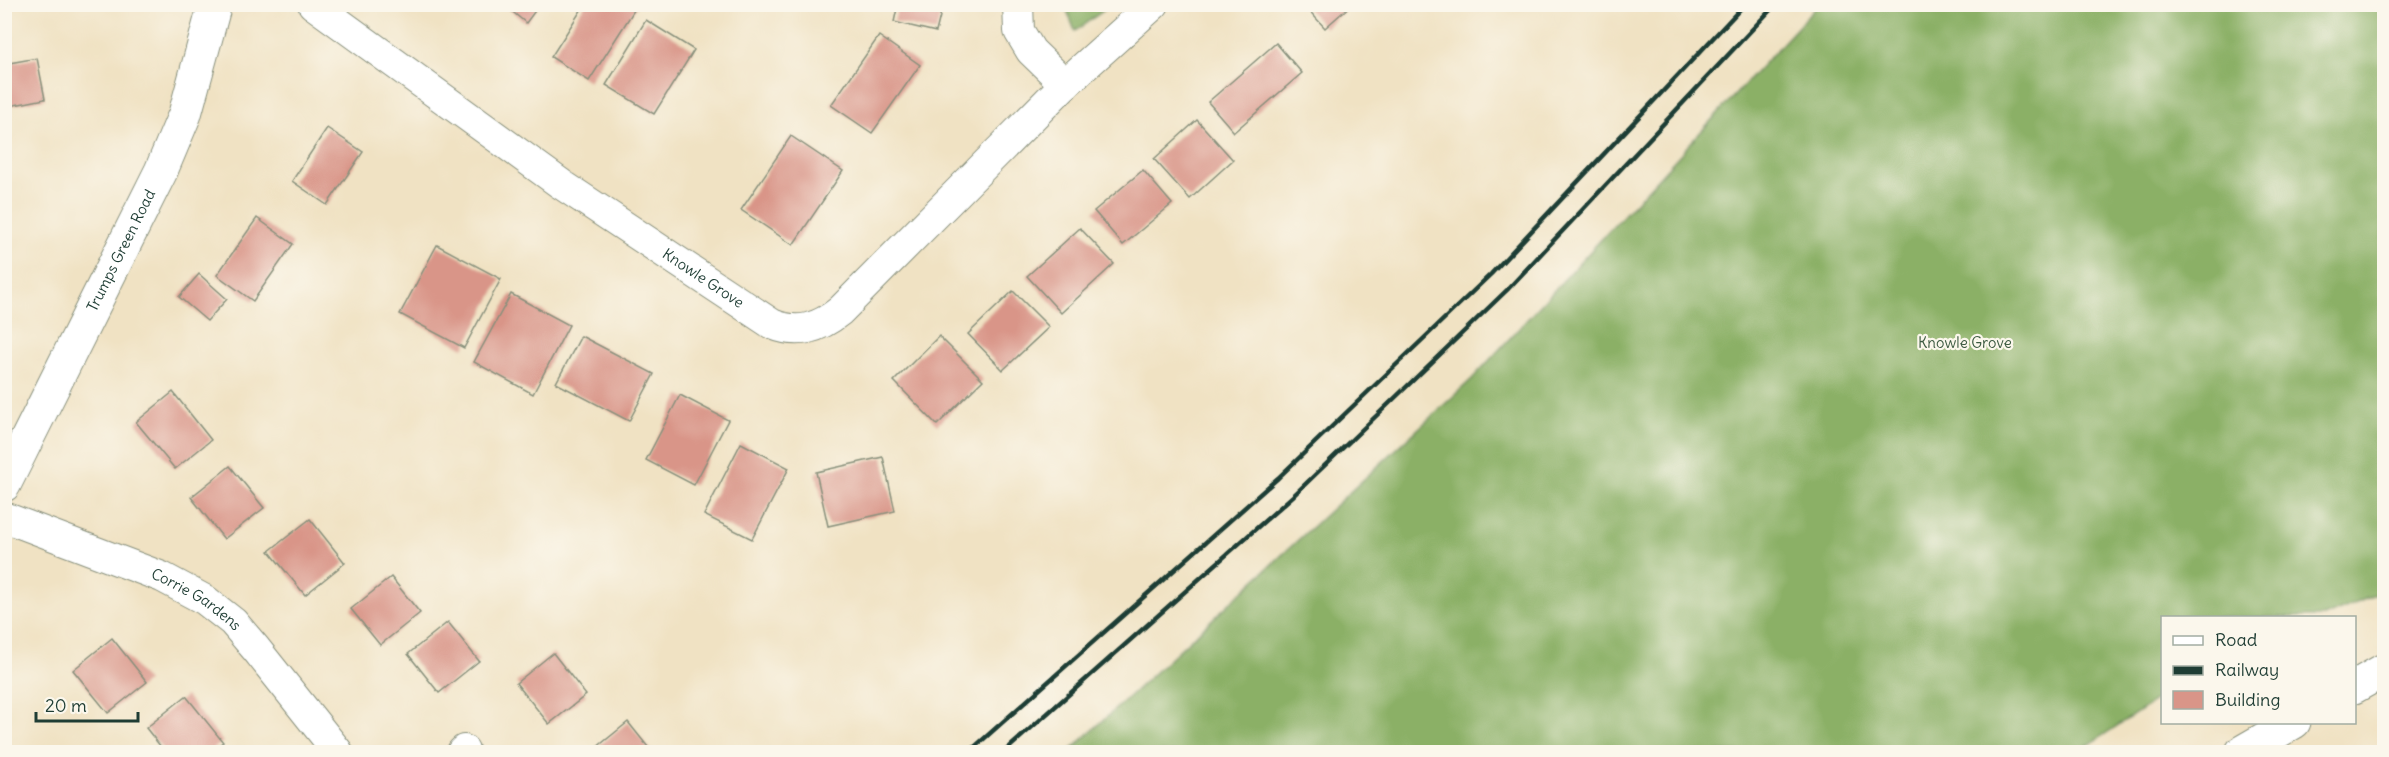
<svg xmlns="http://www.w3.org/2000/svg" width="2389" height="757" font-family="Delius,sans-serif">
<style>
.forest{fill:#8bb066;stroke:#55764d;stroke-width:1.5}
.building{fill:#d99588}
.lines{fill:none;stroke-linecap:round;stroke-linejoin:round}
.minor-casing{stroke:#88907c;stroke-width:32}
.tertiary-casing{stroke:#88907c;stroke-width:35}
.motorway-casing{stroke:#88907c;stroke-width:35}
.minor{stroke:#fff;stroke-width:30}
.tertiary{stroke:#fff;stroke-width:33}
.motorway{stroke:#fff;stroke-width:33}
.rail{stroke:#1f3d34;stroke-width:4.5}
.labels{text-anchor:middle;stroke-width:4.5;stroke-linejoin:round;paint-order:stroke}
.street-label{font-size:15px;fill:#1f3d34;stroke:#fbf7ec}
.park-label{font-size:15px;fill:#3c5a41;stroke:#fbf7ec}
</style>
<rect width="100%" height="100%" fill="#fbf7ec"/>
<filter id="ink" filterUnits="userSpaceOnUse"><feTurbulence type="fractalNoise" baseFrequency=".0167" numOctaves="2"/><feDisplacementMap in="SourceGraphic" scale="12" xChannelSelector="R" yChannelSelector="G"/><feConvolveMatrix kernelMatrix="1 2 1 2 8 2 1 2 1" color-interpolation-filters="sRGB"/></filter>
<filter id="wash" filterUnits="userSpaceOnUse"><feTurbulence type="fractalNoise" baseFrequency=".008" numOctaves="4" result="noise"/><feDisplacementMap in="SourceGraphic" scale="24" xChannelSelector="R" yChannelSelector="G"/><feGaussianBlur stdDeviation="1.35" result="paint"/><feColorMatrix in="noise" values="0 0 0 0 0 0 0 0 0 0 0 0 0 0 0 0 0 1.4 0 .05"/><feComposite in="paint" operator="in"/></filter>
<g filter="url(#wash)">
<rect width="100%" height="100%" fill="#f0e2c3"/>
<g class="forest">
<polygon points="1819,4 2384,5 2384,591 2324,617 2162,618 2162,696 2078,752 1069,752 1472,379"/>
<polygon points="1065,5 1111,5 1075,31"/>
</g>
<g id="blocks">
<g class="building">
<polygon points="503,4 540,4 526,23"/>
<polygon points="585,4 638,4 589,81 551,57"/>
<polygon points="898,4 943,4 936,32 894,22"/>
<polygon points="1303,4 1352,4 1325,28"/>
<polygon points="646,20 694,50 654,114 606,85"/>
<polygon points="879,36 920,65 872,133 831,105"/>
<polygon points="1276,43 1302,73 1234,132 1208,102"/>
<polygon points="37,58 45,99 4,107 4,64"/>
<polygon points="1197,120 1233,160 1190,199 1154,159"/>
<polygon points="327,128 363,152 327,205 292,181"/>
<polygon points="791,136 843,171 793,245 741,210"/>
<polygon points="1143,170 1172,204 1123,245 1094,211"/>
<polygon points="257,218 293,244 253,301 217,275"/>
<polygon points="1080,228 1114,264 1061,313 1027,276"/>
<polygon points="437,245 501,279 464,348 400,314"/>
<polygon points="199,274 227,299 207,321 179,297"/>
<polygon points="1013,291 1049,327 1003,370 968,334"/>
<polygon points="511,294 569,325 533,394 474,362"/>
<polygon points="581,336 654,374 629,421 556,383"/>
<polygon points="939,336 983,380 937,425 894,381"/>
<polygon points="173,392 211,440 175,469 136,422"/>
<polygon points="680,395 728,420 694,485 646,460"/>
<polygon points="741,443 789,468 752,539 704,515"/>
<polygon points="883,457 895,511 828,526 816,472"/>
<polygon points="230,466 264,508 224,539 191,497"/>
<polygon points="310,519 345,563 305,595 269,551"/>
<polygon points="391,577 420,613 380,645 351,609"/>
<polygon points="448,622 479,661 439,693 408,654"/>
<polygon points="112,638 147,682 108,713 73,670"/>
<polygon points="553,653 586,695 549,724 516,683"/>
<polygon points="186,696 223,742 209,752 165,752 146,728"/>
<polygon points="628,722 652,752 591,752"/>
</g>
</g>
</g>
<g filter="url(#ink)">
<use href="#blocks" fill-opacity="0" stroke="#88907c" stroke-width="1.5"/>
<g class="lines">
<g class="minor-casing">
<g id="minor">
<path id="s1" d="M313,4L561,184L772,324C798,335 819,328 840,311L1065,84L1154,4"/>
<polyline points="1018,4 1019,31 1031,51 1065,84"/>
<path id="s2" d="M4,517L162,577L205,600L233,622L256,649L338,752"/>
<polyline points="462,752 464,750"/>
</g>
</g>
<g class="tertiary-casing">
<g id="tertiary">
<path id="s3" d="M4,485L161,171L185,114L215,4"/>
</g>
</g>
<g class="motorway-casing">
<g id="motorway">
<polyline points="2354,687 2384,670"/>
<polyline points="2242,752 2294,722"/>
</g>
</g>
<use href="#minor" class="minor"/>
<use href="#tertiary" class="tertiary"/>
<use href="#motorway" class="motorway"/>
<g class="rail">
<polyline points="969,752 1278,478 1491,274 1745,4"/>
<polyline points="1004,752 1294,495 1507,290 1776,4"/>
</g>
</g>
</g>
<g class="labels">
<g class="street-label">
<text dy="5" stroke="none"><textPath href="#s3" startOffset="262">Trumps Green Road</textPath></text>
<text dy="5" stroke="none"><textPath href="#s1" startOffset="477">Knowle Grove</textPath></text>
<text dy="5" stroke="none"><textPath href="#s2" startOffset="210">Corrie Gardens</textPath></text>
</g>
<g class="park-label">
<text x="1965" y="348">Knowle Grove</text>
</g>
</g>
<rect width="2389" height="757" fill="none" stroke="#fbf7ec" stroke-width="24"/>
<rect x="2161" y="616" width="195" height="108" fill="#fbf7ec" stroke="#a3ada2" stroke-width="1.5"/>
<rect x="2173" y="636" width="30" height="9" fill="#ffffff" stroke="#a3ada2" stroke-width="1.5"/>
<text x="2215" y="646" font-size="18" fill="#1f3d34">Road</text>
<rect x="2173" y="666" width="30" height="9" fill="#1f3d34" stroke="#a3ada2" stroke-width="1.5"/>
<text x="2215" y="676" font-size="18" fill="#1f3d34">Railway</text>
<rect x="2173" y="691" width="30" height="18" fill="#d99588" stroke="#a3ada2" stroke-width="1.5"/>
<text x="2215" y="706" font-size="18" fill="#1f3d34">Building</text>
<path d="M36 712v9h102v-9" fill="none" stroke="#1f3d34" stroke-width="3"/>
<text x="45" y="712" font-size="18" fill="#1f3d34" stroke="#fbf7ec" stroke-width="4.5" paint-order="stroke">20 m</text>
</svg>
